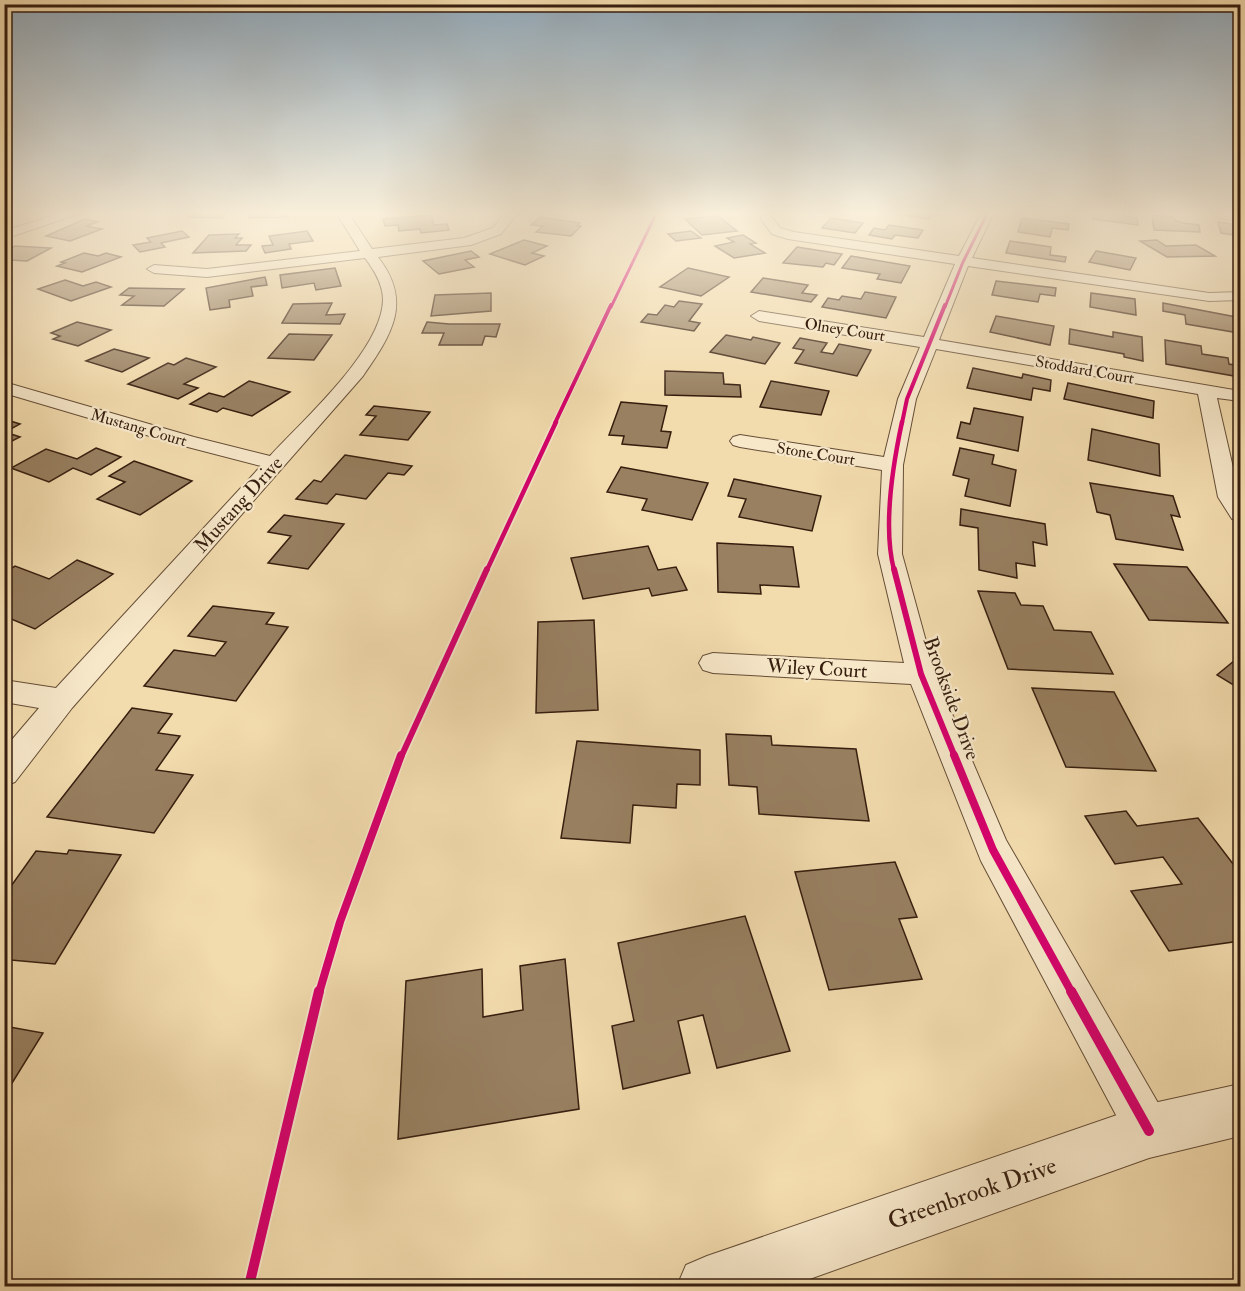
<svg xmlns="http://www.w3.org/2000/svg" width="1245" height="1291" font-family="'IM FELL Double Pica',serif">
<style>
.building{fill:#988061;stroke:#361e0f;stroke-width:1.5}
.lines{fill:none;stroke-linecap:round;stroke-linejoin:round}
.minor-casing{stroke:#654d36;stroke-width:2}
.tertiary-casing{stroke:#654d36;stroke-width:2}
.minor{fill:#f7e8ca;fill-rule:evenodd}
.tertiary{fill:#f7e8ca;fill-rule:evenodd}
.cycleway-far5-casing{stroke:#f7e8ca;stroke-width:4.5}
.cycleway-far4-casing{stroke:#f7e8ca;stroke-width:6}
.cycleway-far3-casing{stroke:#f7e8ca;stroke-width:8}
.cycleway-far2-casing{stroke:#f7e8ca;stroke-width:10}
.cycleway-far1-casing{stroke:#f7e8ca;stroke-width:11}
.cycleway-casing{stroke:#f7e8ca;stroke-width:14}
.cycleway-far5{stroke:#d6006c;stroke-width:3}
.cycleway-far4{stroke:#d6006c;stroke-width:4}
.cycleway-far3{stroke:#d6006c;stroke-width:4.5}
.cycleway-far2{stroke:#d6006c;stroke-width:6}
.cycleway-far1{stroke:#d6006c;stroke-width:8}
.cycleway{stroke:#d6006c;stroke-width:10}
.labels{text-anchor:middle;stroke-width:4.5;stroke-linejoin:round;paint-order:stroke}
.far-street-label{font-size:16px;fill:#361e0f;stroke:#f7e8ca}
.street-label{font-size:20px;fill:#361e0f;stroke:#f7e8ca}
.near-street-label{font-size:24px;fill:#361e0f;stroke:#f7e8ca}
</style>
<rect width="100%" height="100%" fill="#f2dbad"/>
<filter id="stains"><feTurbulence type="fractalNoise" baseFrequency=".00333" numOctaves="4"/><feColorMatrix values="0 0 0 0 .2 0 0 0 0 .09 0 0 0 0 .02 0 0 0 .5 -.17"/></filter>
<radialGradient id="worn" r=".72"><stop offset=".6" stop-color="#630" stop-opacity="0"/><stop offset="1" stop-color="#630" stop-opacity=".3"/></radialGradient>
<g class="building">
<polygon points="192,214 226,214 222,218 188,217"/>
<polygon points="252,214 290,214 288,217 249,218"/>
<polygon points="896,214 942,214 932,215 929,219"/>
<polygon points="1093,214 1117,214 1137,218 1138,225 1093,219"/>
<polygon points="431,215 434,225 447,224 449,230 421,233 420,229 399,231 398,225 385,226 383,219"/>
<polygon points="1152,215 1173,217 1174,220 1183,223 1199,225 1200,232 1154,230"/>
<polygon points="718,216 737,231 702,235 685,219"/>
<polygon points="540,217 580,223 577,226 581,226 571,236 536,232 543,226 531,225"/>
<polygon points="831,218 863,223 855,233 822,228"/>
<polygon points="1022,218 1069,224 1068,230 1052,228 1050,237 1018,232"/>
<polygon points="85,219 98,222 86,226 102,229 70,241 46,236"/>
<polygon points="1218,222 1237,225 1240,227 1240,236 1221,233"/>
<polygon points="889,225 923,230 918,238 895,235 892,239 869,235 874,228 885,230"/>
<polygon points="182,231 189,237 161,243 165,247 140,252 133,245 151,242 147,238"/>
<polygon points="307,231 313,241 289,244 291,249 265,253 262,246 273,245 269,236"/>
<polygon points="691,231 701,238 676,241 668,234"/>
<polygon points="239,234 235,238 242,238 236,245 251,245 246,251 193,253 209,235"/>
<polygon points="743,235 756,243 750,244 765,253 734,258 715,246 734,242 727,238"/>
<polygon points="524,240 547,246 532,253 544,256 525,265 490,254"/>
<polygon points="1157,240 1166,246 1196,245 1215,256 1167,257 1140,241"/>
<polygon points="1010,241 1051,247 1050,255 1066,257 1065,262 1006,253"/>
<polygon points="15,246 51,248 27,261 9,260 4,262 4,252"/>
<polygon points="797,247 842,254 834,265 826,263 823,267 783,263"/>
<polygon points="471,251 479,257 465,260 474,267 439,274 423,261"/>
<polygon points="1096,251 1136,258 1130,270 1089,262"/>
<polygon points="84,253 98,256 106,253 121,257 82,272 57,266 65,263 61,262"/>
<polygon points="851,256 910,266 901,283 877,279 880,274 842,268"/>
<polygon points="335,268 341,286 316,290 314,283 282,288 280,275"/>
<polygon points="688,268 729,277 701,296 660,287"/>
<polygon points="265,277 267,285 251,287 253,296 229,300 230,307 210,310 206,288"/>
<polygon points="763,278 808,285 802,293 817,295 811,302 751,292"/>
<polygon points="65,280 83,286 96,282 111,287 71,301 38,289"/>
<polygon points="996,281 1056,288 1055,296 1040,294 1038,302 992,295"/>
<polygon points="129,288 184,289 164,306 122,305 134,296 120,295"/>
<polygon points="865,292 896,297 886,318 822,307 828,298 839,300 842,296 861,299"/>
<polygon points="491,293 491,311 431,316 435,295"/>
<polygon points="1091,293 1135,299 1136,315 1090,307"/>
<polygon points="679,301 702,304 689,321 700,323 694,331 641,322 648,314 657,315 665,305 674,307"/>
<polygon points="332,303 326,315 345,314 340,324 282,323 293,304"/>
<polygon points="1163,303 1236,317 1239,333 1186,324 1185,315 1163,311"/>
<polygon points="996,316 1054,326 1050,345 990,332"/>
<polygon points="77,322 111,330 78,346 53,339 60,336 51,333"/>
<polygon points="427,322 449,324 500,324 496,337 485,336 482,345 439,345 444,333 422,333"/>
<polygon points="1070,329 1113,337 1113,332 1142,337 1143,361 1124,357 1124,354 1069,344"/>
<polygon points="289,334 332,335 314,360 268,358"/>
<polygon points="726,335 751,340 753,337 780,343 765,364 710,352"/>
<polygon points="800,338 827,343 821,352 833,354 839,344 871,350 857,376 795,363 804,350 793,348"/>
<polygon points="1165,340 1201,346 1202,354 1228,358 1229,364 1240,366 1240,377 1166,364"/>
<polygon points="114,349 149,358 122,372 86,361"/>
<polygon points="186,358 216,367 184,384 198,388 178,399 128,384 168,363 174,365"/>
<polygon points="973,368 1022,378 1023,374 1051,380 1050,391 1033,388 1031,400 967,388"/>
<polygon points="665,371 723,373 724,384 740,385 741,397 665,395"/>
<polygon points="249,381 290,392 252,416 223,408 217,412 190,404 209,393 224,397"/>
<polygon points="771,381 829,391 821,415 760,407"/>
<polygon points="1068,383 1154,401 1153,418 1064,399"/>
<polygon points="621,402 667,406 661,431 671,432 667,448 622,444 624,436 609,435"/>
<polygon points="374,406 430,412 408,440 360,435 376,416 366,415"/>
<polygon points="974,408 1023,417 1018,451 957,438 961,422 970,424"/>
<polygon points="4,419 20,424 5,432 20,437 4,445"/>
<polygon points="1092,429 1159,444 1160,476 1088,460"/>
<polygon points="96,448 121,457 91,475 73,468 49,482 11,468 46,449 77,459"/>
<polygon points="960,448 994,455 992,464 1016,470 1010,506 965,496 969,479 953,475"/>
<polygon points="345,455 412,466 404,475 388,473 366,499 336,494 327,504 296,499 314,480 321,482"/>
<polygon points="134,461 192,481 140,515 97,499 125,482 109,476"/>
<polygon points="621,467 708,483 692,520 642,510 647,499 607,492"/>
<polygon points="734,479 821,496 812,531 739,517 746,499 728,496"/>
<polygon points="1090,483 1173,496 1180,517 1171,515 1183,550 1116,539 1110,515 1097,512"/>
<polygon points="961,509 1045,524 1047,545 1033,542 1035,566 1016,563 1017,578 979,570 978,528 960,525"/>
<polygon points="284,515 344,524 308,569 268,563 291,536 268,532"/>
<polygon points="717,543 793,547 799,587 760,585 761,594 718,592"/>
<polygon points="648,546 658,570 676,567 687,590 652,596 649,588 583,599 571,558"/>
<polygon points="77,560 113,574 35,629 4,616 4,573 15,566 49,579"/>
<polygon points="1114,564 1187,567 1228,623 1149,620"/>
<polygon points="978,591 1015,593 1021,605 1043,606 1054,630 1091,632 1113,674 1008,669"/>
<polygon points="213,606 274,613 266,624 288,627 236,701 144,686 174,650 215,656 226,642 188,636"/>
<polygon points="594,620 598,710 536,713 538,622"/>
<polygon points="1240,656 1240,689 1217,675"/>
<polygon points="1032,688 1114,692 1156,771 1066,767"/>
<polygon points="132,708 172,714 158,733 180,736 156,770 193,775 154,833 47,817"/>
<polygon points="726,734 771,736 772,745 856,749 869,821 759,814 757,787 729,785"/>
<polygon points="577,741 700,750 700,785 677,784 676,808 633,805 630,843 561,838"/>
<polygon points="1126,811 1137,826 1198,818 1240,873 1240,941 1169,951 1131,891 1182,884 1163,857 1115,864 1085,816"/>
<polygon points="69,850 121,855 55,964 11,960 4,970 4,896 36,851 67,854"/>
<polygon points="895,862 917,917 899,919 922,979 829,990 795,872"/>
<polygon points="745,916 790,1051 717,1068 703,1015 678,1021 690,1073 623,1089 612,1026 634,1021 618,943"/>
<polygon points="565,959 579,1109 398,1139 406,981 482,969 483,1017 523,1010 520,966"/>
<polygon points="4,1026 43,1033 4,1096"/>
</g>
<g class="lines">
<g class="minor-casing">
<g id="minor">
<polygon points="58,214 78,214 4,239 4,231"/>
<path d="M337,214H349L372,249L464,238L493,228L504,214H517L501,234L471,245L378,257C413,302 392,334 363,376L72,708L15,782L4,786V749L39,708L4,702V680L56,688L261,466L180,445L4,393V382L194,437L270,456C303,420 382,350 383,300C383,284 374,270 365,258L207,277L154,273L147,269L154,265L207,269L360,251Z"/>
<polygon points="766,214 770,215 780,228 794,232 959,256 981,214 993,214 972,258 1209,293 1240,292 1240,300 1209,301 968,266 939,340 1240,391 1240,401 1217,398 1240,498 1240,521 1232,519 1218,497 1198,394 936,349 916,399 903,465 902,554 935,674 1006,840 1165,1115 1171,1131 1165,1147 1149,1153 1133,1147 981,861 911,684 713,673 703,670 699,663 703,656 713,653 904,663 878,554 882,470 740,447 733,445 730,441 733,437 740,435 884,457 898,399 920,347 759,321 751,316 759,311 924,337 955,264 788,239 772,234 760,218"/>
<polygon points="1212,214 1240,214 1240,221 1218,218"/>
</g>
</g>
<g class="tertiary-casing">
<polygon id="tertiary" points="1240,1084 1240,1136 1149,1158 790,1286 677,1286 686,1265 707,1256 1149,1104"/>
</g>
<use href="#minor" class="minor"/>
<use href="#tertiary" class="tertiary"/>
<g class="cycleway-far5-casing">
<g id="cycleway-far5">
<polyline points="611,307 656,214"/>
<polyline points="945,307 963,262 987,214"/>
</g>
</g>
<g class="cycleway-far4-casing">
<g id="cycleway-far4">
<polyline points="555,423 611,305"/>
<polyline points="902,423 907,399 945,305"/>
</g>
</g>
<g class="cycleway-far3-casing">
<g id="cycleway-far3">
<polyline points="487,570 556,422"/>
<path d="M894,570C883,528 893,464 902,422"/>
</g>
</g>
<g class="cycleway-far2-casing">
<g id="cycleway-far2">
<polyline points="894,569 921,674 955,757"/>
<polyline points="401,757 487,569"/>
</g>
</g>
<g class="cycleway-far1-casing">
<g id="cycleway-far1">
<polyline points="954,755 993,850 1072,993"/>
<polyline points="319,993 340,922 401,755"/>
</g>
</g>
<g class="cycleway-casing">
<g id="cycleway">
<polyline points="1071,991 1149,1131"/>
<polyline points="249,1286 319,991"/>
</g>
</g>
<use href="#cycleway-far5" class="cycleway-far5"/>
<use href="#cycleway-far4" class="cycleway-far4"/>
<use href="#cycleway-far3" class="cycleway-far3"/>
<use href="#cycleway-far2" class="cycleway-far2"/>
<use href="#cycleway-far1" class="cycleway-far1"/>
<use href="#cycleway" class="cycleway"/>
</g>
<linearGradient id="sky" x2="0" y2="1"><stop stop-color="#92aabb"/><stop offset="0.54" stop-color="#f9efda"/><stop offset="1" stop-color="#f9efda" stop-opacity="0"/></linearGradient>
<rect width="1245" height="395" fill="url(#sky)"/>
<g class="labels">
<g class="far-street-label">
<text transform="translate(845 329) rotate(9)" y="6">Olney Court</text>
<text transform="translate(1085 369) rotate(10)" y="6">Stoddard Court</text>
<text transform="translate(139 427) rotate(16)" y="6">Mustang Court</text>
<text transform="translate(816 453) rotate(9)" y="6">Stone Court</text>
</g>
<g class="street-label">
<text transform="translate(238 504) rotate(-48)" y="7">Mustang Drive</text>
<text transform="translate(817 668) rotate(3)" y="7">Wiley Court</text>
<text transform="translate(952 698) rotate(70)" y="7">Brookside Drive</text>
</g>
<g class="near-street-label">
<text transform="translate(972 1193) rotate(-19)" y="8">Greenbrook Drive</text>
</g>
</g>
<rect width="1245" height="1291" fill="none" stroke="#f2dbad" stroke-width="24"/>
<rect x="6" y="6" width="1233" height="1279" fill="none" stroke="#361e0f" stroke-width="3"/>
<rect x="12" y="12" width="1221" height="1267" fill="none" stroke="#361e0f" stroke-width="1.5"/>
<rect width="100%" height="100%" filter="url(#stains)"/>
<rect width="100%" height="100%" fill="url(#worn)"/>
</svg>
